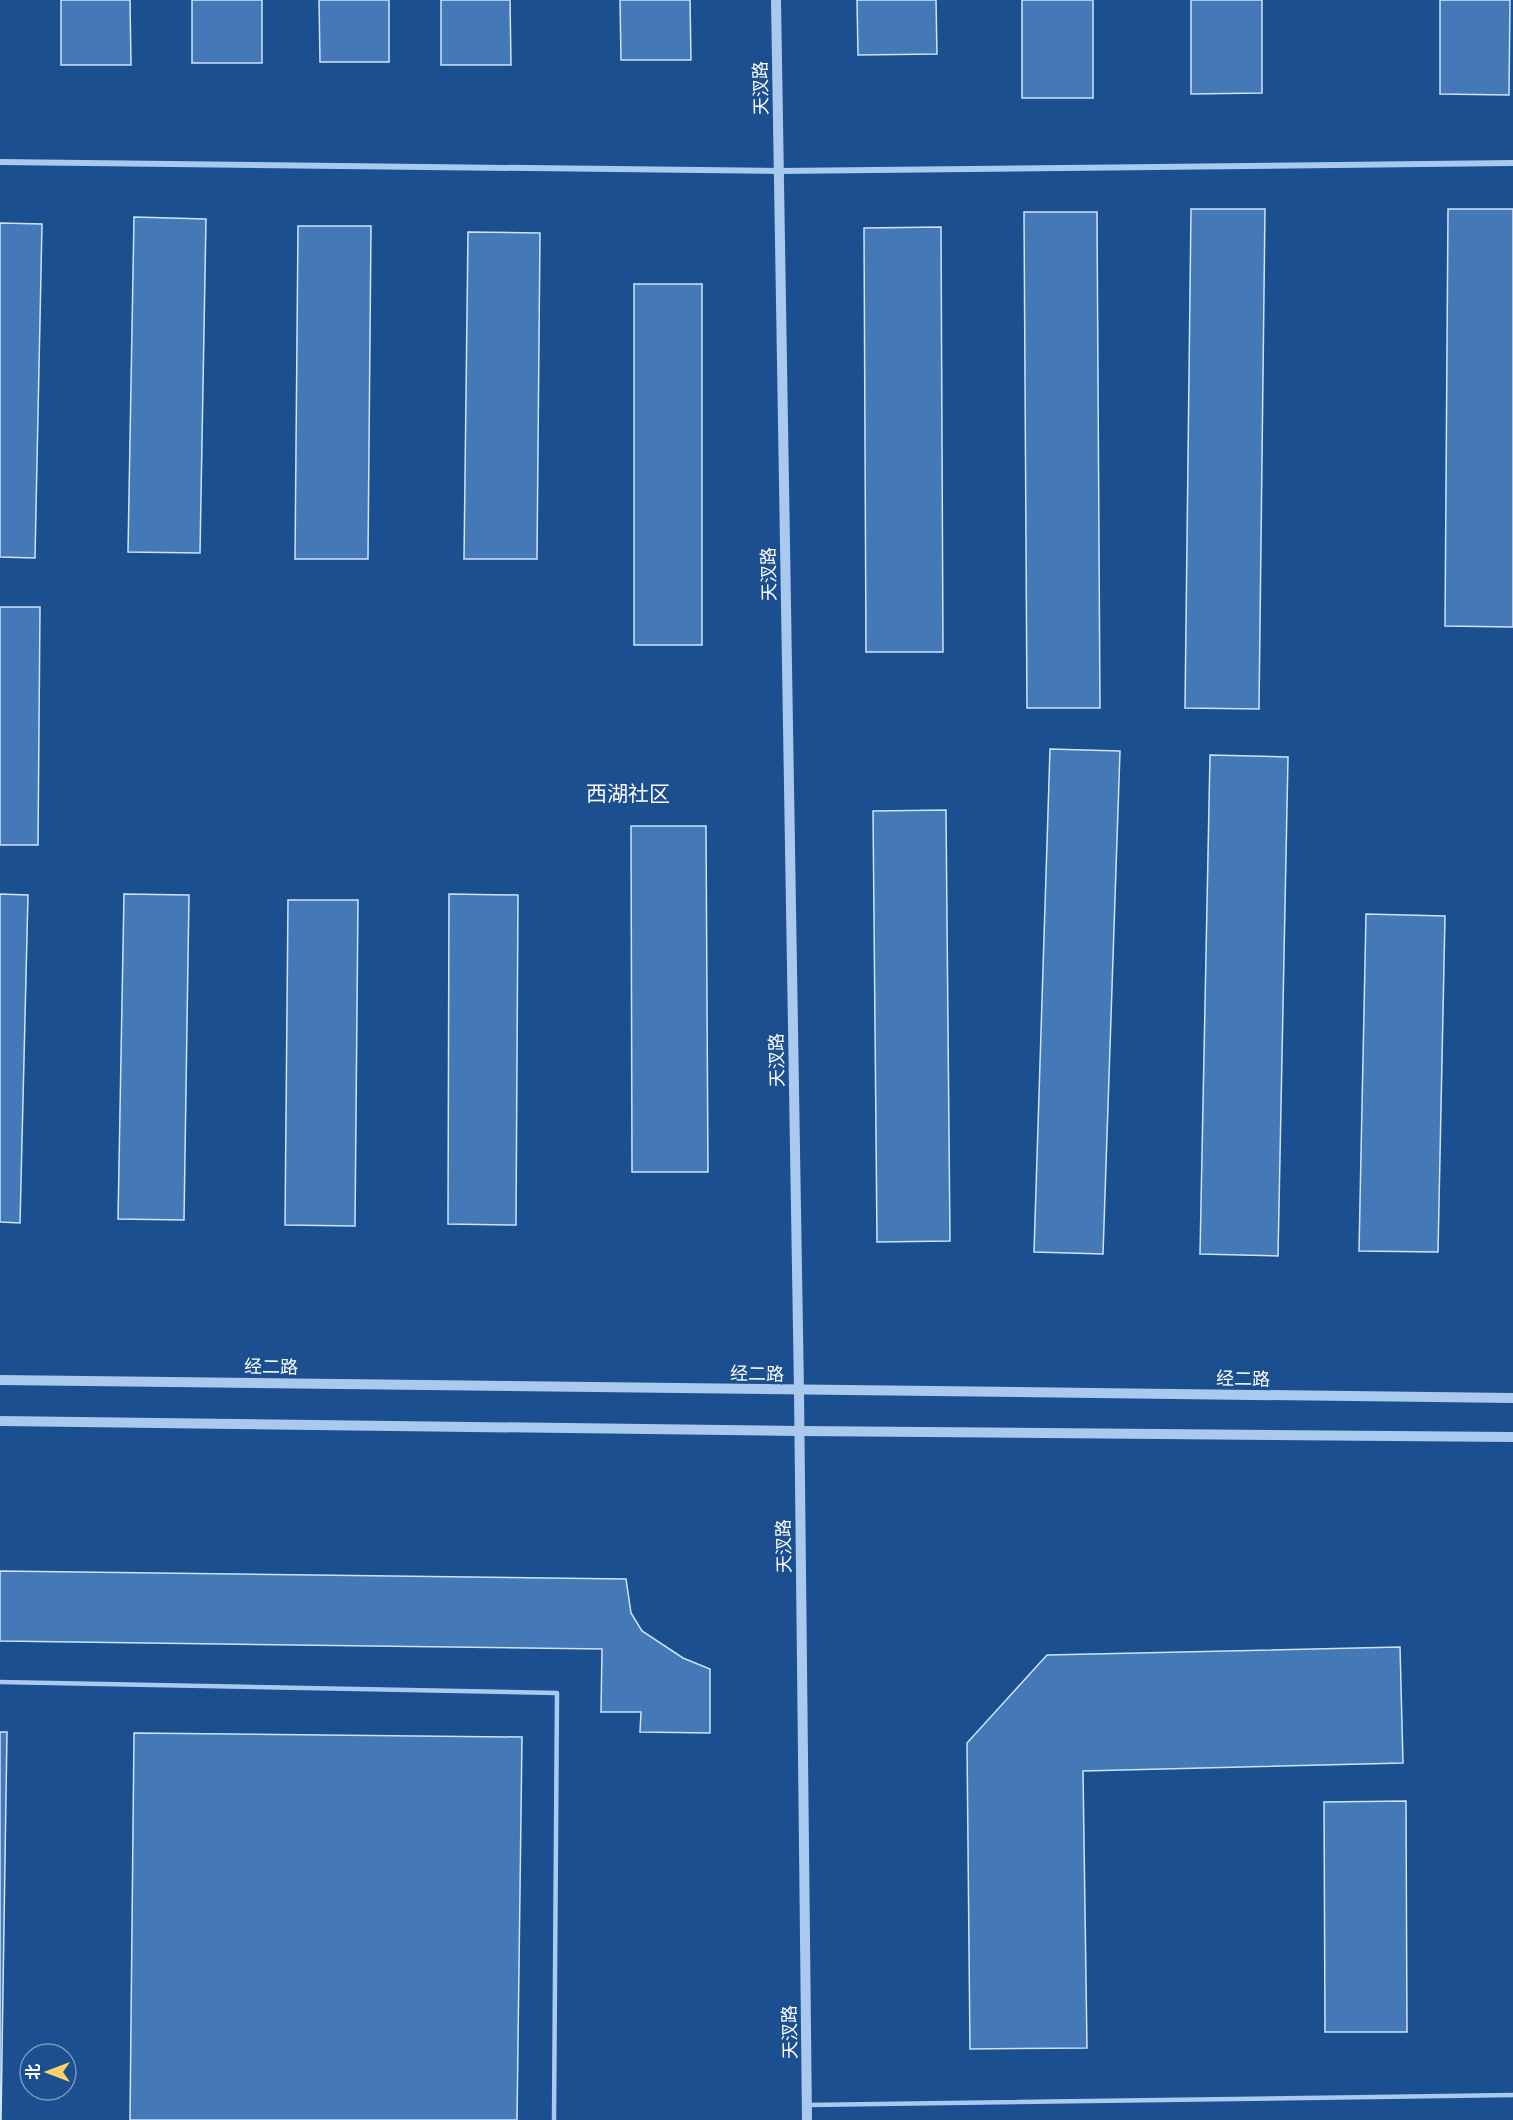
<svg xmlns="http://www.w3.org/2000/svg" width="1513" height="2120" font-family="'Archivo Narrow','Noto Sans SC',sans-serif">
<style>
.building{fill:#4478b7;stroke:#cfe3fa;stroke-width:1.5}
.lines{fill:none;stroke-linecap:round;stroke-linejoin:round}
.service{stroke:#a9c9ee;stroke-width:4.5}
.minor{stroke:#a9c9ee;stroke-width:6}
.tertiary{stroke:#a9c9ee;stroke-width:10}
.labels{text-anchor:middle;stroke-width:5;stroke-linejoin:round;paint-order:stroke}
.street-label{font-size:18px;fill:#fff;stroke:#1b4f8f}
.quarter-label{font-size:21px;fill:#fff;stroke:#1b4f8f}
</style>
<rect width="100%" height="100%" fill="#1b4f8f"/>
<g class="building">
<polygon points="61,0 130,0 131,65 61,65"/>
<rect x="192" y="0" width="70" height="63"/>
<polygon points="319,0 389,0 389,62 320,62"/>
<polygon points="441,0 510,0 511,65 441,65"/>
<polygon points="620,0 690,0 691,60 621,60"/>
<polygon points="857,0 936,0 937,54 858,55"/>
<rect x="1022" y="0" width="71" height="98"/>
<polygon points="1191,0 1262,0 1262,93 1191,94"/>
<polygon points="1440,0 1510,0 1509,95 1440,94"/>
<polygon points="1191,209 1265,209 1259,709 1185,708"/>
<polygon points="1448,209 1513,209 1513,627 1445,626"/>
<polygon points="1024,212 1097,212 1100,708 1027,708"/>
<polygon points="134,217 206,219 200,553 128,552"/>
<polygon points="0,223 42,224 35,558 0,557"/>
<polygon points="298,226 371,226 368,559 295,559"/>
<polygon points="941,227 943,652 866,652 864,228"/>
<polygon points="468,232 540,233 537,559 464,559"/>
<rect x="634" y="284" width="68" height="361"/>
<polygon points="0,607 40,607 38,845 0,845"/>
<polygon points="1050,749 1120,751 1103,1254 1034,1252"/>
<polygon points="1210,755 1288,757 1278,1256 1200,1254"/>
<polygon points="946,810 950,1241 877,1242 873,811"/>
<polygon points="631,826 706,826 708,1172 632,1172"/>
<polygon points="0,894 28,895 20,1223 0,1222"/>
<polygon points="124,894 189,895 184,1220 118,1219"/>
<polygon points="449,894 518,895 516,1225 448,1224"/>
<polygon points="288,900 358,900 355,1226 285,1225"/>
<polygon points="1366,914 1445,916 1438,1252 1359,1251"/>
<polygon points="0,1571 626,1579 631,1613 642,1631 683,1658 710,1669 710,1733 640,1732 641,1712 601,1712 602,1649 0,1641"/>
<polygon points="1400,1647 1403,1763 1083,1771 1087,2048 970,2049 967,1743 1047,1655"/>
<polygon points="0,1732 7,1732 1,2120 0,2120"/>
<polygon points="134,1733 522,1737 517,2120 130,2120"/>
<polygon points="1406,1801 1407,2032 1325,2032 1324,1802"/>
</g>
<g class="lines">
<g class="service">
<polyline points="0,1682 557,1693 554,2120"/>
<polyline points="808,2105 1513,2095"/>
</g>
<polyline class="minor" points="0,162 779,171 1513,163"/>
<g class="tertiary">
<polyline points="776,0 799,1391 807,2120"/>
<polyline points="0,1380 1513,1398"/>
<polyline points="0,1421 799,1431 1513,1437"/>
</g>
</g>
<g class="labels">
<g class="street-label">
<text transform="translate(761 88) rotate(-91)" y="6">天汊路</text>
<text transform="translate(769 574) rotate(-91)" y="6">天汊路</text>
<text transform="translate(777 1060) rotate(-91)" y="6">天汊路</text>
<text transform="translate(271 1367) rotate(1)" y="6">经二路</text>
<text transform="translate(757 1374) rotate(1)" y="6">经二路</text>
<text transform="translate(1243 1379) rotate(1)" y="6">经二路</text>
<text transform="translate(784 1546) rotate(-91)" y="6">天汊路</text>
<text transform="translate(790 2032) rotate(-91)" y="6">天汊路</text>
</g>
<g class="quarter-label">
<text x="628" y="801">西湖社区</text>
</g>
</g>
<g transform="translate(48 2072) rotate(270)"><circle r="28" fill="#1b4f8f" stroke="#7695bc" stroke-width="1.5"/>
<path d="M0-4.5L10 22L0 15L-10 22Z" fill="#ffd166"/>
<text y="-9" font-size="16" font-weight="bold" text-anchor="middle" fill="#ffffff">北</text>
</g>
</svg>
